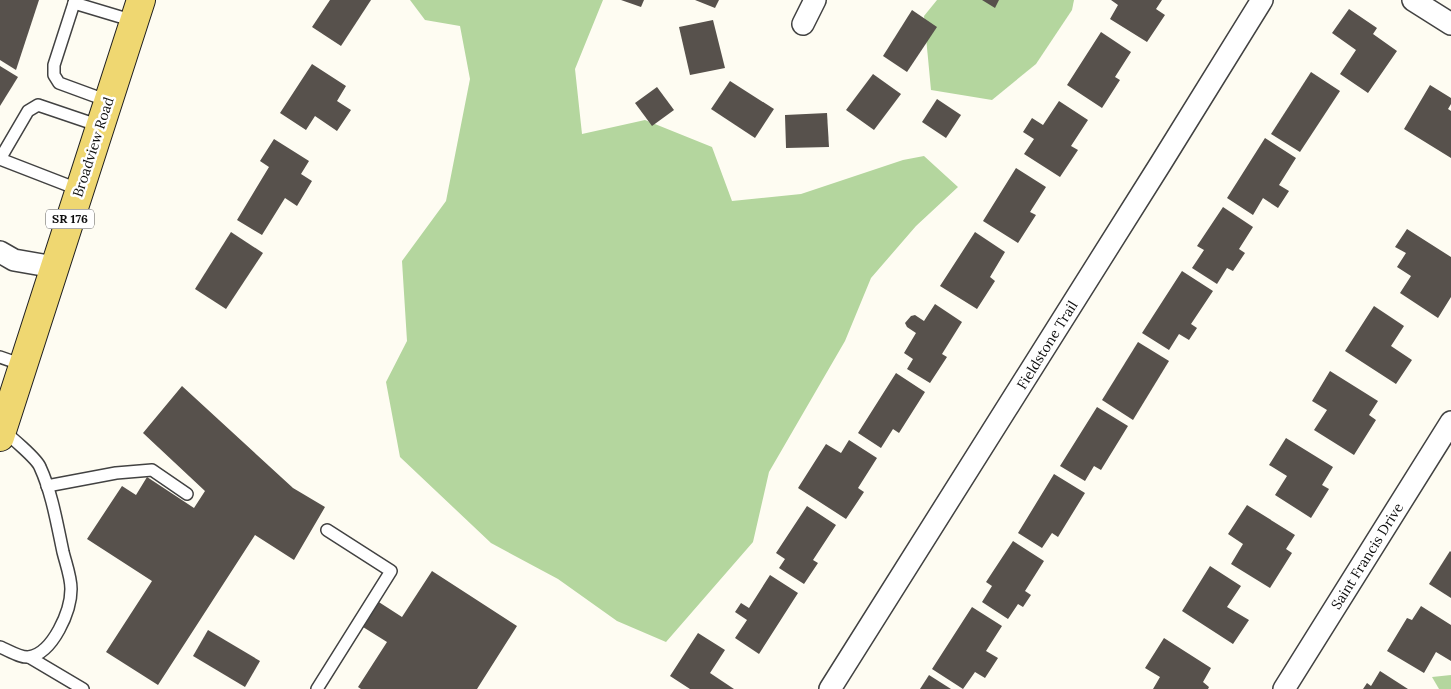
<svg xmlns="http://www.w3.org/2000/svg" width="1451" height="689" font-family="Lora,serif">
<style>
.forest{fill:#b4d69e}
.building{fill:#57514c}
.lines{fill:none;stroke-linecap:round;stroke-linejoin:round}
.service-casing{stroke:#424242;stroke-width:14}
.minor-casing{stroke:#424242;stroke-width:24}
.primary-casing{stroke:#202020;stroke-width:30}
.service{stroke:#fff;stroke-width:11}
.minor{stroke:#fff;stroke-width:21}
.primary{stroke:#efd771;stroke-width:28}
.labels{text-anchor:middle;stroke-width:5;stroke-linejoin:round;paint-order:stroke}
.shield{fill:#fff;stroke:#575757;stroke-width:1}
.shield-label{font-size:12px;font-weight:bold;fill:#0f0f0f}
.street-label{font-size:14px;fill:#0f0f0f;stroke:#fff}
</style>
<rect width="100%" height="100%" fill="#fefcf2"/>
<g class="forest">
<polygon points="410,0 603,0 575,69 582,134 645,120 712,147 732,201 801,194 903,160 924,156 958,187 916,226 871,278 845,341 769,472 753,542 666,642 617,621 558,579 491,543 400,457 386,382 407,341 402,261 446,201 470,79 460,26 425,20"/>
<polygon points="937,0 1074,0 1072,10 1036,64 992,100 931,90 924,16"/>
<polygon points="1451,675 1451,689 1439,689 1432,677"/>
</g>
<g class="building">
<polygon points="0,0 39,0 16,70 0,60"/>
<polygon points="330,0 371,0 341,46 312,27"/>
<polygon points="621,0 644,0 641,7"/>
<polygon points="695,0 719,0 715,8"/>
<polygon points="982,0 999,0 995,8"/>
<polygon points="1111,0 1162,0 1156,9 1165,15 1147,42 1110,19 1118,5"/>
<polygon points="1349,9 1377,28 1373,34 1397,51 1368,93 1340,74 1356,50 1332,33"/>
<polygon points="912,10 937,27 907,72 883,56"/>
<polygon points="713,20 725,68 690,75 679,27"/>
<polygon points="1101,32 1131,52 1115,77 1120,80 1102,108 1067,85"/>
<polygon points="312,64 346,86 337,101 351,110 337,131 315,116 306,130 280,113"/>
<polygon points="0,66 18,77 0,106"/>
<polygon points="1311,72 1340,91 1300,152 1271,134"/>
<polygon points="873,74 901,94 874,130 846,110"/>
<polygon points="730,81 774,109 755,138 711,109"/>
<polygon points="1430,85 1451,98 1451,104 1448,109 1451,111 1451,158 1404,129"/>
<polygon points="657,87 674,110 652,126 635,103"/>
<polygon points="937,99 961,115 946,138 922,122"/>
<polygon points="1059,101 1088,120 1071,146 1078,150 1060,177 1024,154 1034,139 1023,132 1032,118 1043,125"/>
<polygon points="827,113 829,147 786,148 785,115"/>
<polygon points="1265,138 1296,158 1279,185 1289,191 1278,208 1263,198 1253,215 1227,198"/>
<polygon points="274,139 309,161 301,174 312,181 297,206 285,198 262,235 237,220 269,167 260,161"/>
<polygon points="1016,168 1046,187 1030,212 1036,215 1018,243 983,221"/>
<polygon points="1223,207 1253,227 1239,249 1245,253 1233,271 1227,268 1217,284 1192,268 1204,250 1197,246"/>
<polygon points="1407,229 1451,257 1451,297 1438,318 1400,293 1411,276 1397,267 1406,253 1395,247"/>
<polygon points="231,232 263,253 226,309 195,289"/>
<polygon points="975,232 1005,252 990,277 995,281 977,309 940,286"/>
<polygon points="1182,271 1213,291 1191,324 1197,328 1189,340 1179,334 1169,350 1142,333"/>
<polygon points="935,304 962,322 942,354 947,357 930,383 907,369 913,359 904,353 916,333 907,327 905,323 911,316 915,315 924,321"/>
<polygon points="1374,306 1404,326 1391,346 1412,360 1396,384 1345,351"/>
<polygon points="1138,342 1169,361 1133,420 1102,400"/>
<polygon points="1330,371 1378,401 1369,415 1376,420 1354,455 1314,430 1327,410 1312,401"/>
<polygon points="896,373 925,392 899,433 893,429 881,448 858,433"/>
<polygon points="182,386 293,488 325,507 294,560 255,535 158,685 106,652 152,581 87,539 122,486 136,495 147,477 194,508 205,491 143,433"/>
<polygon points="1097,407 1128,426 1101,470 1094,466 1085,481 1060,466"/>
<polygon points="1286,438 1333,467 1322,485 1329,489 1311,518 1275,495 1287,476 1269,465"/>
<polygon points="849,440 877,458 858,488 864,492 846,519 798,488 826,444 841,453"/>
<polygon points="1054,474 1085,493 1058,537 1052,533 1042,548 1018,533"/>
<polygon points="1247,505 1295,535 1286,549 1292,553 1270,588 1231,564 1243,544 1228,534"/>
<polygon points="807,506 836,525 813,560 818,563 804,584 779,568 785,559 776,553"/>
<polygon points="1013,541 1044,561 1025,591 1031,595 1023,607 1018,604 1008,619 982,602 992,586 986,582"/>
<polygon points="1450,551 1451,552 1451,598 1429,584"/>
<polygon points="1210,566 1241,586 1227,607 1249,620 1233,644 1182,611"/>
<polygon points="432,571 517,626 477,689 361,689 358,687 387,642 355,622 371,597 402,617"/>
<polygon points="770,575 798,593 759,654 735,638 747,620 735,612 741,603 749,608"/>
<polygon points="1421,606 1451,625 1451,661 1436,652 1424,673 1387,651 1407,618 1412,620"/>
<polygon points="972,607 1002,626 986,651 998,658 985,678 975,672 963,689 932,669"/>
<polygon points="208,630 260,661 245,687 193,656"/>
<polygon points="698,633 725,650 710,673 734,689 690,689 670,676"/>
<polygon points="1164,638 1211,668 1203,682 1209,687 1208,689 1153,689 1160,677 1145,668"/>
<polygon points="1380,671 1408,689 1363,689 1367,683 1371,686"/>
<polygon points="929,675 951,689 920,689"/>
</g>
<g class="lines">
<g class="service-casing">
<g id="service">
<polyline points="75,0 54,65 54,75 59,83 108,101"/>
<polyline points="74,3 134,21"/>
<polyline points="0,159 28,111 38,105 100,126"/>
<polyline points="0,159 80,190"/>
<polyline points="0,357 23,365"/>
<polyline points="47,486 116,473 152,470 187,494"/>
<path d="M0,647C8,650 20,658 29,657C53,653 71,611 71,589C71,577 66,564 63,552C57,524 52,493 40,467C37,459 10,436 2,430"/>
<polyline points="29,657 83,689"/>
<polyline points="317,689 391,571 327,530"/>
</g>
</g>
<g class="minor-casing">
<g id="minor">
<polyline points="1413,0 1451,24"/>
<polyline points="803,24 815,0"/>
<polyline points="0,252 14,260 54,267"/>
<polyline points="830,689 1161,163 1262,0"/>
<polyline points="1284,689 1451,422"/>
</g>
</g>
<g class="primary-casing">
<polyline id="primary" points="0,437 141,0"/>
</g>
<use href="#service" class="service"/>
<use href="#minor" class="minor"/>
<use href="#primary" class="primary"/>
</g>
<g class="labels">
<rect class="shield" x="46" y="209.5" width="48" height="19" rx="4"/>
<g class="shield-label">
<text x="70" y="223">SR 176</text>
</g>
<g class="street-label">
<text transform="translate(93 147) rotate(-72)" y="5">Broadview Road</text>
<text transform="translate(1047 345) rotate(-58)" y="5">Fieldstone Trail</text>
<text transform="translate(1367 556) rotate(-58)" y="5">Saint Francis Drive</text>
</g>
</g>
</svg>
